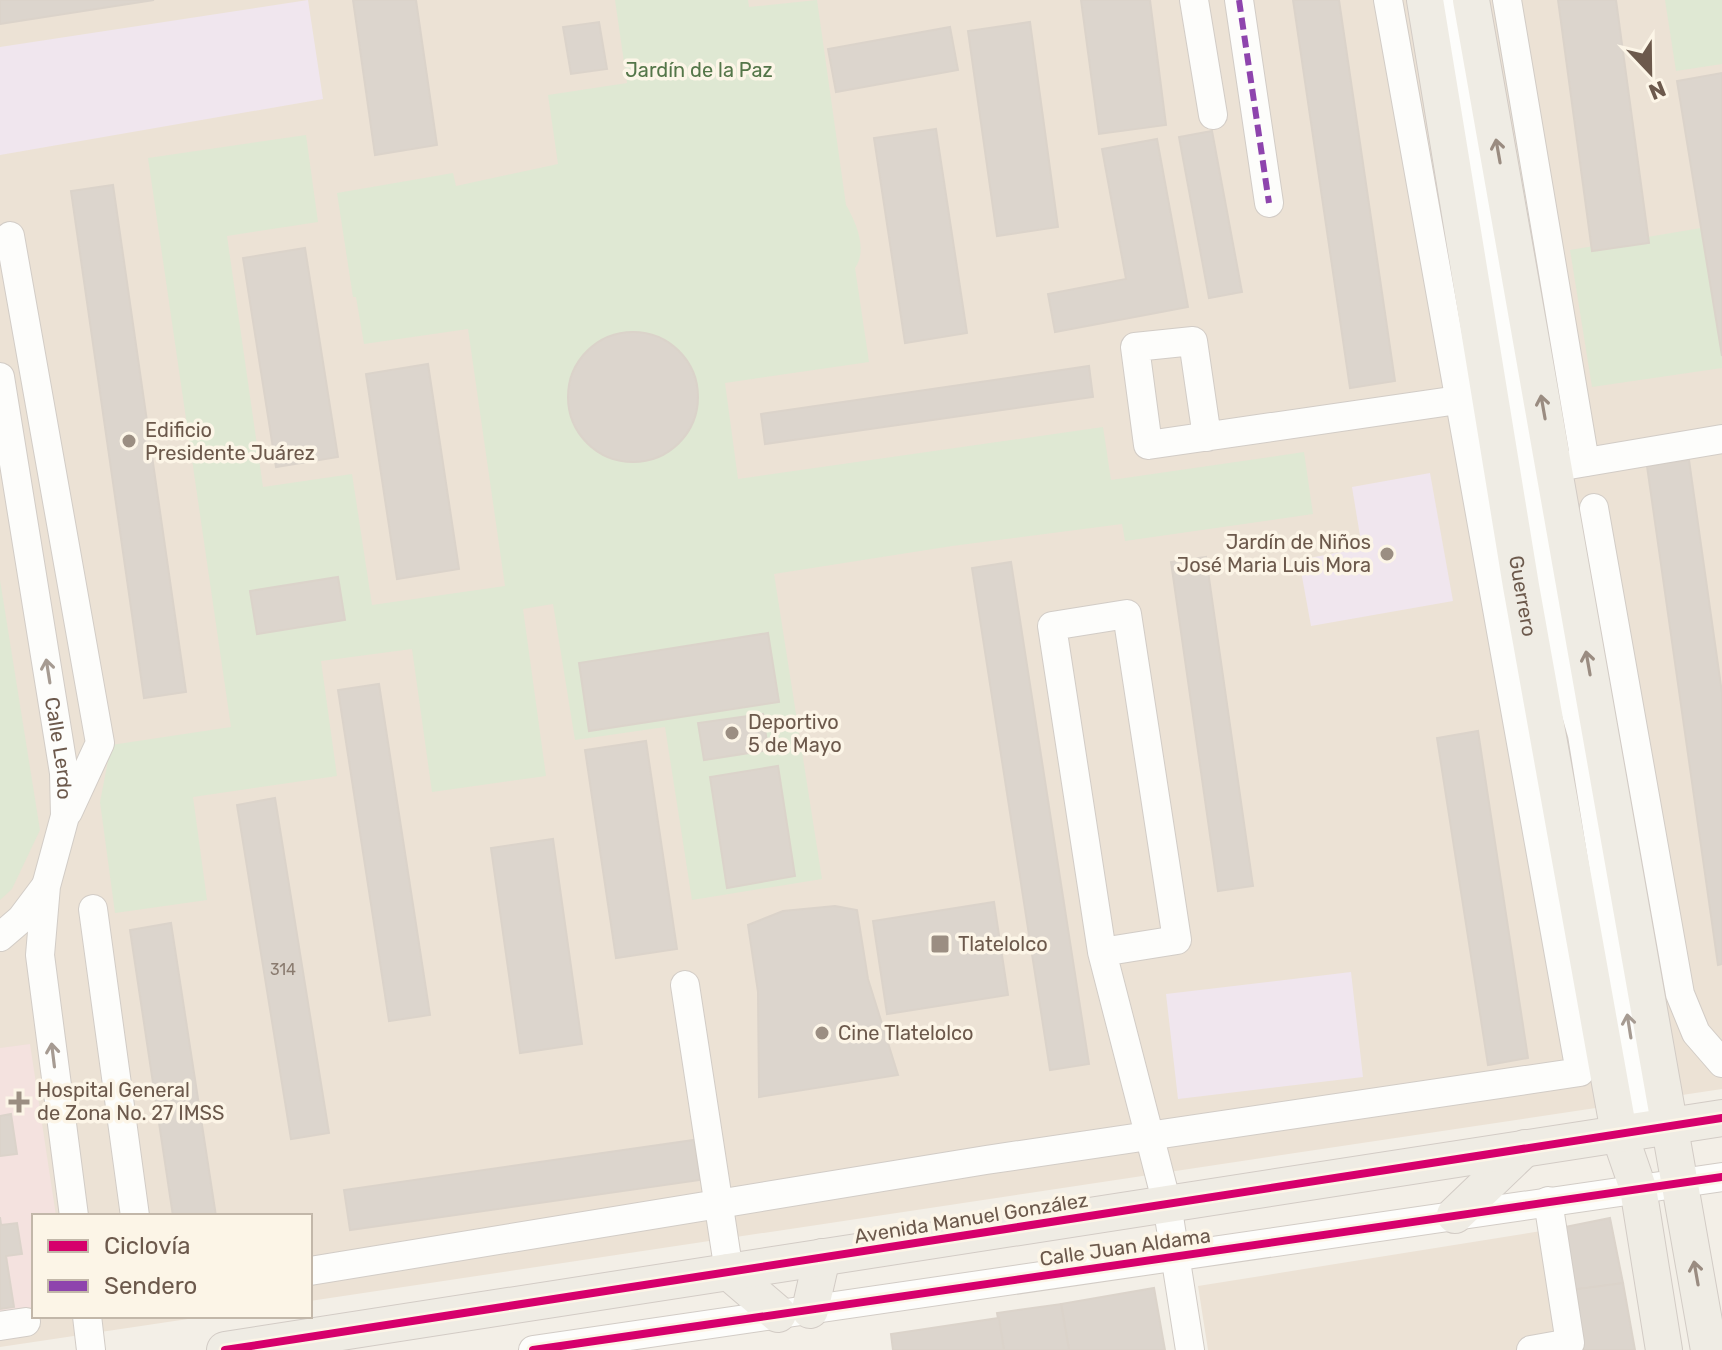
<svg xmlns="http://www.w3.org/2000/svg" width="1722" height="1350" font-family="Rubik,sans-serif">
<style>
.residential{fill:#ece2d5}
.education{fill:#f0e6ee}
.medical{fill:#f4e2df}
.green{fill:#dfe8d3}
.building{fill:#dcd5cd;stroke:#dbd3ca;stroke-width:2}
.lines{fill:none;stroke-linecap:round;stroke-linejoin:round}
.minor-casing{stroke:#d2ccc6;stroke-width:30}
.major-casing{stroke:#d2cbc5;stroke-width:38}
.minor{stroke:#fdfdfb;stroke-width:28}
.major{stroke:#efece4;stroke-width:36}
.quiet{stroke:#8e44ad;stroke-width:6;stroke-dasharray:12 6;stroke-linecap:butt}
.cycleway-casing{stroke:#fcf5e7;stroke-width:13}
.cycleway{stroke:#d6006c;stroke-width:8}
.oneway{stroke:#9a8c81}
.oneway2{stroke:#a69b92}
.poi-dot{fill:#9b8e82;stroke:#fcf5e7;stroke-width:3}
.labels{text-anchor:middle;stroke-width:7;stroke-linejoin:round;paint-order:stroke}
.number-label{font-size:16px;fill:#8a7b6f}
.park-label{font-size:20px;fill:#547649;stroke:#fcf5e7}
.poi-label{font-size:20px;fill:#6c594c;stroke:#fcf5e7;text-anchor:start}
.street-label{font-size:20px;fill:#6c594c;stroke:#fcf5e7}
</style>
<rect width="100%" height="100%" fill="#f3efe7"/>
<g class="residential">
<polygon points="0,0 1722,0 1722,1089 310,1301 310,1216 34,1216 34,1316 208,1316 0,1347"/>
<polygon points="1560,1228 1580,1350 1208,1350 1198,1286"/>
</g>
<g class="education">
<polygon points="308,0 323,99 0,155 0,47"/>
<polygon points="1430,473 1453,601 1311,626 1299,560 1362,548 1352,487"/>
<polygon points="1351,972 1363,1077 1178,1099 1166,994"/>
</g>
<polygon class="medical" points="30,1044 56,1216 34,1216 34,1309 0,1314 0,1048"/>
<g class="green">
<path d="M615,0H748L749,7L817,0L846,205C856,222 868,250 855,268L869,362L725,383L738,479L1103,427L1111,480L1304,452L1313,514L1125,541L1122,524L952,546L774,574L822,879L692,900L665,727L575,740L553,604L523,609L546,776L432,792L412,649L321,661L337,776L193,797L207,900L115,913L100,802L111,745L231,727L148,158L306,135L318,222L227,236L263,487L352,474L372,605L505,586L468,329L364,344L356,297H353L337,193L453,173L456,186L558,164L548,95L627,83Z"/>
<polygon points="1665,0 1722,0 1722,64 1676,71"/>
<polygon points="1701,228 1722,354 1722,368 1592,387 1570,250"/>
<polygon points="0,580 40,830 12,889 0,900"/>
</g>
<g class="building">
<polygon points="0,0 154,0 0,24"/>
<polygon points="353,0 416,0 437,145 375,155"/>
<polygon points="1081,0 1150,0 1166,125 1099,134"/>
<polygon points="1293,0 1339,0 1395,381 1350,388"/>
<polygon points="1558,0 1616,0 1649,243 1592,251"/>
<polygon points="599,22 607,69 571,74 563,27"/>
<polygon points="1030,22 1058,227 997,236 968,31"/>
<polygon points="950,27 958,70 836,92 828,49"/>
<polygon points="1722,73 1722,356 1677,81"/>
<polygon points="936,129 967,333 905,343 874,138"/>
<polygon points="1212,131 1242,292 1209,298 1179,137"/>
<polygon points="1157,139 1188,307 1055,332 1048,294 1126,279 1102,149"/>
<polygon points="113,185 186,692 144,698 71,191"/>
<polygon points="305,248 338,457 276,467 243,258"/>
<circle cx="633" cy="397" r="65"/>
<polygon points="428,364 459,569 397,579 366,374"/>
<polygon points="1089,366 1093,397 765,444 761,414"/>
<polygon points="1689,460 1722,693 1722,964 1718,965 1647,466"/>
<polygon points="1206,557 1253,886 1218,891 1171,562"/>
<polygon points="1011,562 1089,1064 1050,1070 972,568"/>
<polygon points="338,577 345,620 257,634 250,591"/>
<polygon points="768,633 779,702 589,731 579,663"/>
<polygon points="379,684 430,1015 389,1021 338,690"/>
<polygon points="763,714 768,750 704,760 698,723"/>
<polygon points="1478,731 1528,1058 1488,1065 1437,738"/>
<polygon points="646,741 677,949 616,958 585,750"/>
<polygon points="778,766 795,876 727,888 710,777"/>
<polygon points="275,798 329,1133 291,1139 237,805"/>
<polygon points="553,839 582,1044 520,1053 491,848"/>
<polygon points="994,902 1008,995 887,1014 873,921"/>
<polygon points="835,906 857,910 868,979 898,1075 759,1097 758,992 748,925 783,911"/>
<polygon points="171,923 216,1216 173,1216 130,930"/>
<polygon points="11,1114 17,1154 0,1156 0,1116"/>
<polygon points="694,1140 700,1180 350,1230 344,1190"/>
<polygon points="0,1217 1,1225 17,1223 22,1254 6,1256 14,1307 0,1309"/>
<polygon points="1610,1218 1623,1283 1571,1290 1560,1228"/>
<polygon points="1623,1283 1635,1350 1580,1350 1571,1290"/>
<polygon points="1154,1288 1165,1350 1069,1350 1061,1304"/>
<polygon points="1061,1304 1069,1350 1004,1350 997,1313"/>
<polygon points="999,1318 1004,1350 893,1350 891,1334"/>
</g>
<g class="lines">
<g class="minor-casing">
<g id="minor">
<polyline points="1194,0 1213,115"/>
<polyline points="1239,0 1269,203"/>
<polyline points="1444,0 1552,630 1582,735 1637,1075 1637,1131"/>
<polyline points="1507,0 1585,462"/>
<polyline points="10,236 100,743 68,812"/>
<path id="s1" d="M0,377L64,773L65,816L46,886L40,955L74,1216"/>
<polyline points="1207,437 1193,341 1135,347 1148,445 1458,400"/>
<polyline points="1569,465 1722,439"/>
<polyline points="1594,508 1680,994 1696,1033 1722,1063"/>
<polyline points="93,909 135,1216"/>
<polyline points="0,937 21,919 45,887"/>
<polyline points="1102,952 1177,940 1127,614 1052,626 1102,952 1167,1204 1190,1350"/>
<polyline points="685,985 729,1272"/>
<polyline points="310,1271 986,1160 1580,1072 1388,0"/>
<polyline points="87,1316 91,1350"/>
<polyline points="0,1326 26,1322"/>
<polyline points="533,1350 1722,1177"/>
<polyline points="1531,1350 1570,1343 1548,1201"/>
</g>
</g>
<g class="major-casing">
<g id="major">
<path id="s2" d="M1425,0L1521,586L1619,1133L1638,1188L1664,1350"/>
<polyline points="1471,0 1709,1350"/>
<polyline points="1455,1215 1525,1148"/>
<polyline points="729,1272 778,1314"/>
<polyline points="810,1310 822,1257"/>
<polyline points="225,1350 1722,1118"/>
</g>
</g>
<use href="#minor" class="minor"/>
<use href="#major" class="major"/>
<polyline class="quiet" points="1239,0 1269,203"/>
<g class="cycleway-casing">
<g id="cycleway">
<polyline points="225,1350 1722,1118"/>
<polyline points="533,1350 1722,1177"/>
</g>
</g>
<use href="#cycleway" class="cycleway"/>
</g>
<defs><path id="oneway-shaft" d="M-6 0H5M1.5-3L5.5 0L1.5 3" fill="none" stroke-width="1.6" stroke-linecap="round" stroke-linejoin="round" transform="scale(2)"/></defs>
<g class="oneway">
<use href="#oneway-shaft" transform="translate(1498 151) rotate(-100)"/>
<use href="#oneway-shaft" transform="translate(1543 407) rotate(-100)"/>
<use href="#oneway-shaft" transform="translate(1588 663) rotate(-100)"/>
<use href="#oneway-shaft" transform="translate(1696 1273) rotate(-100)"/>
</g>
<g class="oneway2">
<use href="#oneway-shaft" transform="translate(48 671) rotate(-99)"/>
<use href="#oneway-shaft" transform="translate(1629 1026) rotate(-99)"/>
<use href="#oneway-shaft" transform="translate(53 1055) rotate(-97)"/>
</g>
<g class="poi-dot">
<circle cx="129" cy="441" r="8"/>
<circle cx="1387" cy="554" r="8"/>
<circle cx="732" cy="733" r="8"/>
<rect x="930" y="934" width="20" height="20" rx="4"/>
<circle cx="822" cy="1033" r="8"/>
<path d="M15 1090h8v8h8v8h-8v8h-8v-8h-8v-8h8z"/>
</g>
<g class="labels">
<g class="number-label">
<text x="283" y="975">314</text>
</g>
<g class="park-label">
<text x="699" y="77">Jardín de la Paz</text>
</g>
<g class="poi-label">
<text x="145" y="437">Edificio<tspan x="145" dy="23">Presidente Juárez</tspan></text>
<text x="1371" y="549" text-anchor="end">Jardín de Niños<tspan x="1371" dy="23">José Maria Luis Mora</tspan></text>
<text x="748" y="729">Deportivo<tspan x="748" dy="23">5 de Mayo</tspan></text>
<text x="958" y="951">Tlatelolco</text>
<text x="838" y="1040">Cine Tlatelolco</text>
<text x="37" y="1097">Hospital General<tspan x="37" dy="23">de Zona No. 27 IMSS</tspan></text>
</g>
<g class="street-label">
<text dy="7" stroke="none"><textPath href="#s2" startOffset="604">Guerrero</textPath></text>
<text dy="7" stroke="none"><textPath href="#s1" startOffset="376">Calle Lerdo</textPath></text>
<text transform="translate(971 1218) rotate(-9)" y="7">Avenida Manuel González</text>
<text transform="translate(1125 1247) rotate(-8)" y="7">Calle Juan Aldama</text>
</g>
</g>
<rect x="32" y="1214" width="280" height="104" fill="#fcf5e7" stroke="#c2b7a9" stroke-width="2"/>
<rect x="48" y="1240" width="40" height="12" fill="#d6006c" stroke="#c2b7a9" stroke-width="2"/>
<text x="104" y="1254" font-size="24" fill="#6c594c">Ciclovía</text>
<rect x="48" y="1280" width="40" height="12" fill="#8e44ad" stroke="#c2b7a9" stroke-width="2"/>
<text x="104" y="1294" font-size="24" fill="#6c594c">Sendero</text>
<g transform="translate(1650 72) rotate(158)" stroke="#fcf5e7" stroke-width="6" paint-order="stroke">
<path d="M0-6L14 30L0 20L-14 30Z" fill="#6c594c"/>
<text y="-12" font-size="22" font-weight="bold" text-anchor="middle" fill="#6c594c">N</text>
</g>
</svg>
